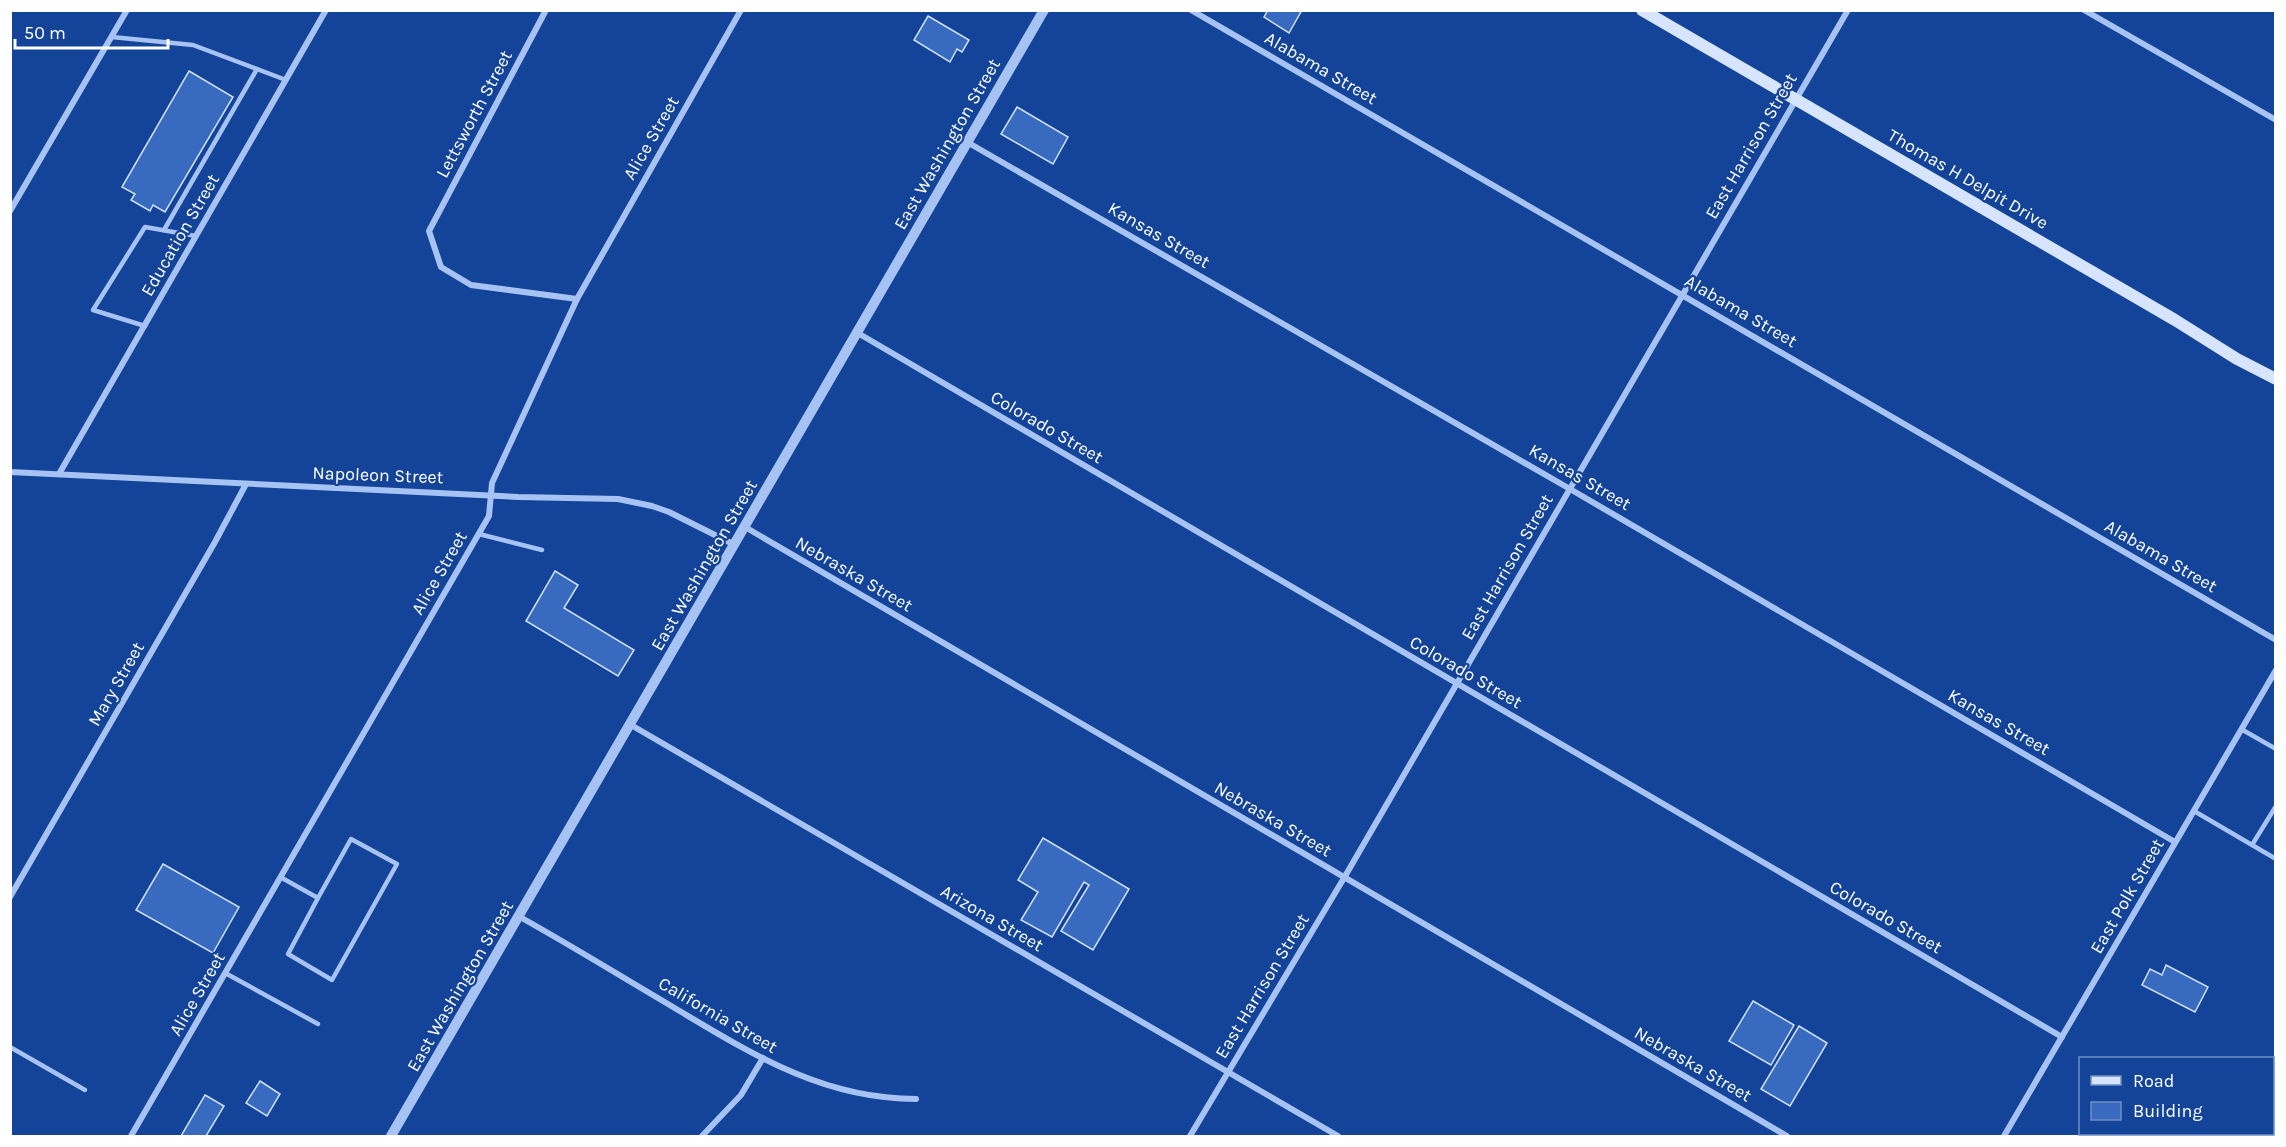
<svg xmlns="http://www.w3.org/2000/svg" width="2286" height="1147" font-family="Karla,sans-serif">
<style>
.building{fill:#386abf;stroke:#cfe0fd;stroke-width:1.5}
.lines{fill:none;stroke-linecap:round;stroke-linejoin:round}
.service{stroke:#a7c3f3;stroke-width:4.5}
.minor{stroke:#a7c3f3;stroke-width:6}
.tertiary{stroke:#a7c3f3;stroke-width:10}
.secondary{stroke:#d6e4fd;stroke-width:12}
.labels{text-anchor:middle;stroke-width:4.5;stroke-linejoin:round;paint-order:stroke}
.street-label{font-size:18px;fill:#fff;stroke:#134499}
</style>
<rect width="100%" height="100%" fill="#134499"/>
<g class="building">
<polygon points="1268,10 1302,10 1289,33 1264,17"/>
<polygon points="928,16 969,40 962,52 957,49 950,62 914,40"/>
<polygon points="189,71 233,97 165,212 153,205 150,211 131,200 135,194 122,187"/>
<polygon points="1017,107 1068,137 1053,164 1001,134"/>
<polygon points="555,571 578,585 564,608 634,650 618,676 526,621"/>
<polygon points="1043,838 1129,889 1093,950 1061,931 1089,885 1084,882 1052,937 1021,920 1038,892 1018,880"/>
<polygon points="163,864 239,907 213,953 136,910"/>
<polygon points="2166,965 2208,987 2195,1012 2142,985 2150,969 2162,975"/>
<polygon points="1753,1001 1794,1025 1771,1065 1729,1041"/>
<polygon points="1799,1026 1827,1043 1790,1106 1761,1089"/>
<polygon points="260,1081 280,1094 267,1116 246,1103"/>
<polygon points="205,1095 224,1106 206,1136 181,1136"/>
</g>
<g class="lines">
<g class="service">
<polyline points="112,37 193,45 286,80"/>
<polyline points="164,230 257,69"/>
<polyline points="145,326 93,310 145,227 196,236"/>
<polyline points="479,534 542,550"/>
<polyline points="2241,729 2276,749"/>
<polyline points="2194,811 2276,859"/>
<polyline points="2252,845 2276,806"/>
<polyline points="282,878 318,898 351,839 397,864 332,980 288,954 318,898"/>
<polyline points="227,974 318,1024"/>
<polyline points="10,1047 85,1090"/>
</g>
<g class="minor">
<polyline points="546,10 429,231 441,267 471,285 577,299"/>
<polyline points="1191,10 2276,640"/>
<polyline points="2084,10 2276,120"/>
<polyline points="967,142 1570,489 2175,842"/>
<polyline points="10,211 127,10"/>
<polyline points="856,332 2062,1037"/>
<polyline points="10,472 518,497 618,499 652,506 669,512 735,545"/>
<polyline points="59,474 326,10"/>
<polyline points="745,527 1787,1136"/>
<polyline points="631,725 1338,1136"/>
<polyline points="10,897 215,542 246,484"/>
<path d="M520,917C572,946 622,977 673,1007C752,1054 822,1099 916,1099"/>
<polyline points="131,1136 489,516 492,483 577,299 741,10"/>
<polyline points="702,1136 741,1095 763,1058"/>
<polyline points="1190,1136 1344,878 1848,10"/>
<polyline points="2004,1136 2276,670"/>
</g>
<polyline class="tertiary" points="391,1136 1044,10"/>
<polyline class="secondary" points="1642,10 2175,320 2237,359 2276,379"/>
</g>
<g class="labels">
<g class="street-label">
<text transform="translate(1321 68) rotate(30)" y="6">Alabama Street</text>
<text transform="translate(474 114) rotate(-62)" y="6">Lettsworth Street</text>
<text transform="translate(651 138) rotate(-60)" y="6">Alice Street</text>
<text transform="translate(947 144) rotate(-60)" y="6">East Washington Street</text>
<text transform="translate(1751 146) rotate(-60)" y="6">East Harrison Street</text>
<text transform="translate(1968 179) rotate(30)" y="6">Thomas H Delpit Drive</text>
<text transform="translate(180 235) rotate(-60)" y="6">Education Street</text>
<text transform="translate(1159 235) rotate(30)" y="6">Kansas Street</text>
<text transform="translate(1741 311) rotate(30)" y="6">Alabama Street</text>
<text transform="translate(1047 427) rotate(30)" y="6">Colorado Street</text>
<text transform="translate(378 475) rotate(2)" y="6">Napoleon Street</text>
<text transform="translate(1580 477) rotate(30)" y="6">Kansas Street</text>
<text transform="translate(2161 556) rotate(30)" y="6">Alabama Street</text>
<text transform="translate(704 565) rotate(-60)" y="6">East Washington Street</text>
<text transform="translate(1507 567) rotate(-60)" y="6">East Harrison Street</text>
<text transform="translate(439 573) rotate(-60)" y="6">Alice Street</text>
<text transform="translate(854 574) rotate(30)" y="6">Nebraska Street</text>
<text transform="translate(1466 672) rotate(30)" y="6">Colorado Street</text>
<text transform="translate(116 684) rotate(-60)" y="6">Mary Street</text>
<text transform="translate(1999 722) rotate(30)" y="6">Kansas Street</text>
<text transform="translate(1273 819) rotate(30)" y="6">Nebraska Street</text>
<text transform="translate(2127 896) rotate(-60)" y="6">East Polk Street</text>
<text transform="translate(1886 917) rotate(30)" y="6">Colorado Street</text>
<text transform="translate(992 918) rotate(30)" y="6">Arizona Street</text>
<text transform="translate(460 986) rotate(-60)" y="6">East Washington Street</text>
<text transform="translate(1262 986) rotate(-59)" y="6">East Harrison Street</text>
<text transform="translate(197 994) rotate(-60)" y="6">Alice Street</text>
<text transform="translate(718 1015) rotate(30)" y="6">California Street</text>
<text transform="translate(1693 1064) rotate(30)" y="6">Nebraska Street</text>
</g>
</g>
<rect width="2286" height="1147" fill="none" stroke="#ffffff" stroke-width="24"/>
<rect x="2079" y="1057" width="195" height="78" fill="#134499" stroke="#718fc2" stroke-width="1.5"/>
<rect x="2091" y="1076" width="30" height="9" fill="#d6e4fd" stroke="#718fc2" stroke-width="1.5"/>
<text x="2133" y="1087" font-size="18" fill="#ffffff">Road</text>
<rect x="2091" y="1102" width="30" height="18" fill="#386abf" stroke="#718fc2" stroke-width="1.5"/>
<text x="2133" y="1117" font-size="18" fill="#ffffff">Building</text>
<path d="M15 39v9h153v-9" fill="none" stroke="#ffffff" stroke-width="3"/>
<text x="24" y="39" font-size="18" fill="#ffffff" stroke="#134499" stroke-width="4.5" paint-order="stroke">50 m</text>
</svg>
